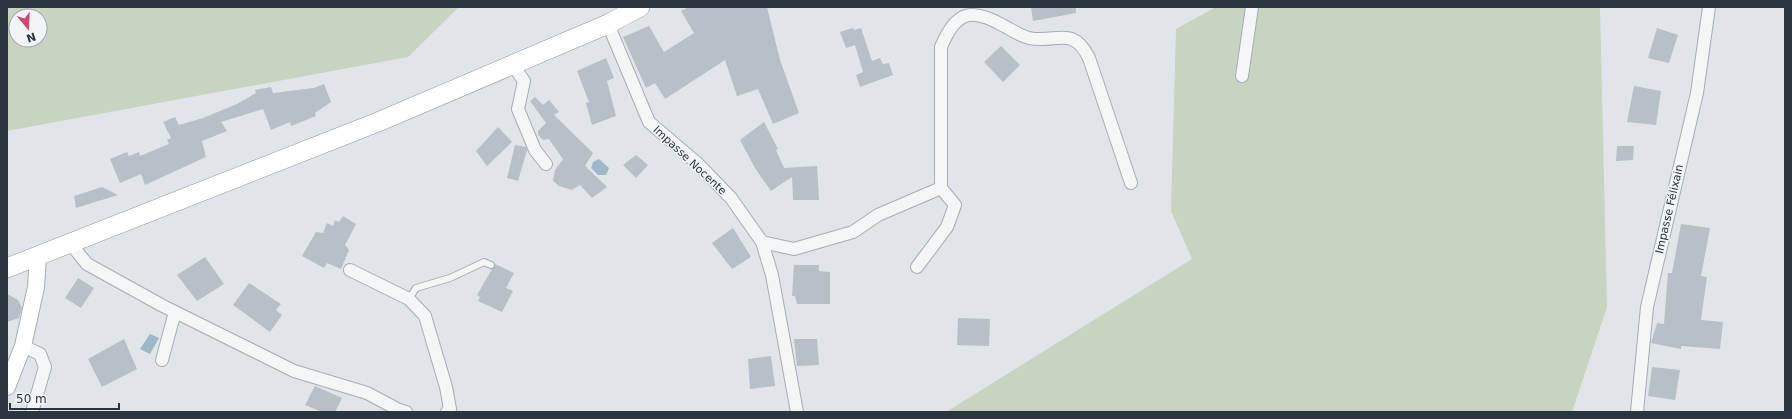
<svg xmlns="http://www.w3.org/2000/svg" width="1792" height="419" font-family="'DejaVu Sans',sans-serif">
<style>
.green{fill:#c9d3c2;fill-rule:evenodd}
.water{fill:#9db8c8}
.building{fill:#b8bfc6}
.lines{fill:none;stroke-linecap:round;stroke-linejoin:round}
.service-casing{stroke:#a6adb3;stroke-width:8}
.minor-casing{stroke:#a6adb3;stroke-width:14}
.secondary-casing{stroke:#a6adb3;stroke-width:18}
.trunk-casing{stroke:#88959f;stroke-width:20}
.service{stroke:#f3f5f7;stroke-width:6}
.minor{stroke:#f3f5f7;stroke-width:12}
.secondary{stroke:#fff;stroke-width:16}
.trunk{stroke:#fff;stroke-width:19}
.labels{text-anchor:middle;stroke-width:3;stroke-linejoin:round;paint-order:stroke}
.street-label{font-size:11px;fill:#2a3540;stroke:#f0f4f6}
</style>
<rect width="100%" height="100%" fill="#e1e5e9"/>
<g class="green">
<path d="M7,7H459L408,57L7,131ZM16,16H40V40H16Z"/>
<polygon points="1216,7 1600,7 1607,307 1572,412 946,412 1192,259 1171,211 1176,29"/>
</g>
<g class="water">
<polygon points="599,159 609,168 606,175 598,175 591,168 593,162"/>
<polygon points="150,334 159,338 150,354 140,349"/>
</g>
<g class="building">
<polygon points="689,7 767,7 780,60 799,113 773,124 758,89 737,96 725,60 665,99 655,83 646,88 623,37 649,26 664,52 694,33 681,11"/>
<polygon points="1031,7 1076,7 1076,13 1033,21"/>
<polygon points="853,28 854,30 861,28 872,61 880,58 883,64 889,63 893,75 860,87 856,75 863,72 855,45 846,48 840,32"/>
<polygon points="1657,28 1678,35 1669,63 1648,58"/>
<polygon points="1001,46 1020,65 1003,82 984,62"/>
<polygon points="606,58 614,78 607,81 616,116 592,125 586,103 589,102 577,71"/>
<polygon points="324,84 331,102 315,113 316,116 291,126 290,122 271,130 263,109 221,122 227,131 202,141 206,157 145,185 141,174 120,183 110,159 127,152 129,156 139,152 140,156 169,144 167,140 171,138 163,122 175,117 179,125 203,118 237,104 256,93 255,90 271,87 273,93 314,88"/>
<polygon points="1634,86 1661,91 1656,125 1627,122"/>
<polygon points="535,97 543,105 549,100 559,112 554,115 593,153 585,166 607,187 592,198 580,185 572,190 559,186 553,181 555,170 563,159 549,139 543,140 538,135 538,131 546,123 530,101"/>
<polygon points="764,122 778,149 776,150 784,168 817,166 819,200 793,200 792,177 771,191 755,168 740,140"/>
<polygon points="498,127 512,142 487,166 476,151"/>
<polygon points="515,145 526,147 527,150 518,181 507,178"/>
<polygon points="1617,146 1634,146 1633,160 1616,161"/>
<polygon points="636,155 648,165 636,178 623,165"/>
<polygon points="102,187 118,195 76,208 74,196"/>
<polygon points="343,216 356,224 345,245 349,250 341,269 327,263 324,268 302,256 316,232 323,233 327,223 333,226 335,220 339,222"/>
<polygon points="1681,224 1710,228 1701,276 1707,277 1701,320 1723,322 1720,349 1681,346 1681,349 1651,343 1657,323 1664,324 1668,273 1672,273"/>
<polygon points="733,228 751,257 732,269 712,243"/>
<polygon points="205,257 224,284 197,301 177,275"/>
<polygon points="495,264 514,273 506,288 513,291 502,312 478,301 480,297 477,295"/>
<polygon points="794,265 819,265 819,271 830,272 830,304 797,304 795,296 792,296"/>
<polygon points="78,278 94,288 81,308 65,298"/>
<polygon points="249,283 281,304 276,310 282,315 270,332 233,305"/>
<polygon points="7,294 18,300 22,308 19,318 7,322"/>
<polygon points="958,318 990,319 989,346 957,345"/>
<polygon points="124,339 137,369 102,387 88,359"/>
<polygon points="794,339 817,339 819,365 797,366"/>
<polygon points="771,356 775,386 750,389 748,359"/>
<polygon points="1652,367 1680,370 1675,400 1648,396"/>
<polygon points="315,386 342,398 335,412 322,412 305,405"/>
</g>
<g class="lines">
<g class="service-casing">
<polyline id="service" points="409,299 416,288 450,278 484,262 491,265"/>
</g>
<g class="minor-casing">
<g id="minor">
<polyline points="608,24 649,122 697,163 731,198 762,242 772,275 797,412"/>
<polyline points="512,64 524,81 518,109 535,150 546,164"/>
<polyline points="1242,76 1252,7"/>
<path d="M941,188V47C956,11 971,7 1004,26C1012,30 1020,36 1029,38C1056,44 1072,24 1089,58L1131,183"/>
<polyline points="762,242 794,249 853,232 878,215 941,188 955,205 947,227 917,267"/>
<polyline points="70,243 87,264 163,306 294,371 367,393 399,410 406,412"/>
<polyline points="350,270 409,299 425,316 446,387 450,409 447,412"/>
<polyline points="23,346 40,354 45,367 32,412"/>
<polyline points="162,360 175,312"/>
<polyline points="1637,412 1647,307 1697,93 1709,7"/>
</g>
</g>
<g class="secondary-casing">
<polyline id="secondary" points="7,387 23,346 36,287 38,256"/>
</g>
<g class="trunk-casing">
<polyline id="trunk" points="7,268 378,122 608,24 640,7"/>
</g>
<use href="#service" class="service"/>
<use href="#minor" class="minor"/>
<use href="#secondary" class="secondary"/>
<use href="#trunk" class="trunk"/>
</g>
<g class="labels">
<g class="street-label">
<text transform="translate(690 160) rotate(43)" y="4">Impasse Nocente</text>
<text transform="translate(1669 209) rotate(-77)" y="4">Impasse Félixain</text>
</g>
</g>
<rect width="1792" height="419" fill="none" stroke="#2a3540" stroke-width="16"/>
<g transform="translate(28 28) rotate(161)"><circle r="19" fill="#f0f4f6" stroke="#a1a8ad"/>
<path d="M0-3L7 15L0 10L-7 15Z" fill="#c94a70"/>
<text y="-6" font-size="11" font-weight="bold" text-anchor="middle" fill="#2a3540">N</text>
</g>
<path d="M10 403v6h109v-6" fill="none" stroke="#2a3540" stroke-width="2"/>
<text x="16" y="403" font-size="12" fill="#2a3540" stroke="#f0f4f6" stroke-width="3" paint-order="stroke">50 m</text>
</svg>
